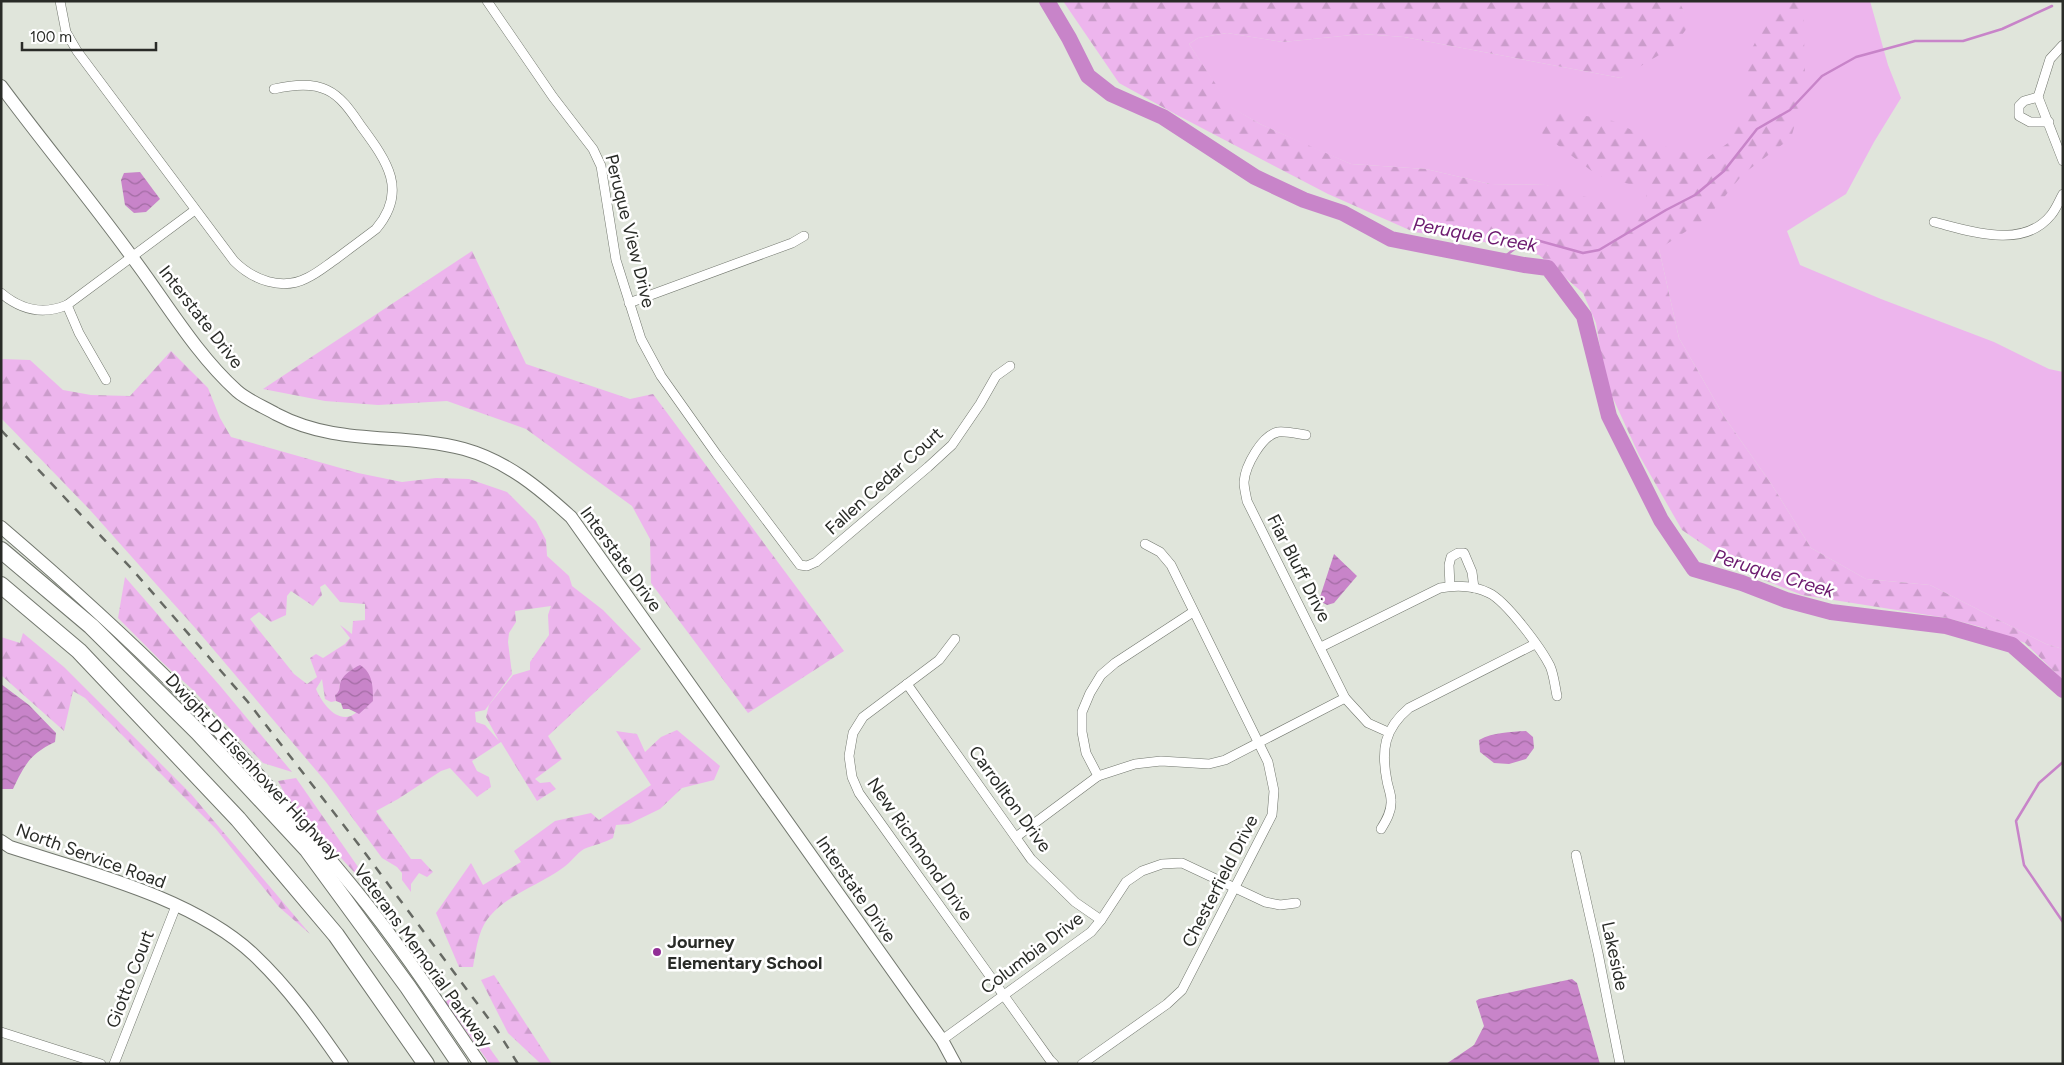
<svg xmlns="http://www.w3.org/2000/svg" width="2064" height="1065" font-family="Figtree,sans-serif">
<style>
.green{fill:#edb5ed}
.forest{fill:url(#forest-firs);fill-rule:evenodd}
.water{fill:url(#water-waves)}
.lines{fill:none;stroke-linecap:round;stroke-linejoin:round}
.stream{stroke:#c884c9;stroke-width:2.5}
.river{stroke:#c884c9;stroke-width:16}
.street-casing{stroke:#72776e;stroke-width:10}
.secondary-casing{stroke:#72776e;stroke-width:14}
.highway-casing{stroke:#72776e;stroke-width:18}
.street{stroke:#fff;stroke-width:9}
.secondary{stroke:#fff;stroke-width:12}
.highway{stroke:#fff;stroke-width:16}
.rail{stroke:#666963;stroke-width:2.5;stroke-dasharray:9 9;stroke-linecap:butt}
.poi-dot{fill:#922f96;stroke:#fff;stroke-width:2}
.labels{text-anchor:middle;stroke-width:5;stroke-linejoin:round;paint-order:stroke}
.street-label{font-size:18px;fill:#292b27;stroke:#fff}
.poi-label{font-size:18px;font-weight:bold;fill:#292b27;stroke:#fff;text-anchor:start}
.water-label{font-size:19px;font-style:italic;fill:#6b196e;stroke:#fff}
</style>
<defs>
<pattern id="forest-firs" width="22" height="20" patternUnits="userSpaceOnUse" patternTransform="scale(1.25)"><rect width="22" height="20" fill="#edb5ed"/><path d="M5 1l3.5 6h-7zM16 11l3.5 6h-7z" fill="#cb9ccb"/></pattern>
<pattern id="water-waves" width="16" height="10" patternUnits="userSpaceOnUse" patternTransform="scale(1.25)"><rect width="16" height="10" fill="#c884c9"/><path d="M0 5q4-4 8 0t8 0" fill="none" stroke="#a26ca3"/></pattern>
</defs>
<rect width="100%" height="100%" fill="#e0e5db"/>
<polygon class="green" points="1679,1 1870,1 1888,65 1901,98 1874,142 1846,194 1787,231 1800,265 1881,299 1994,342 2049,369 2063,372 2063,649 2046,644 1930,585 1866,579 1811,548 1772,485 1725,418 1679,338 1659,249 1547,185 1490,184 1426,169 1351,164 1306,145 1260,124 1230,107 1189,44 1198,38 1227,33 1283,42 1362,34 1404,37 1621,78 1689,24"/>
<g class="forest">
<polygon points="1063,1 1679,1 1690,24 1674,46 1621,78 1404,37 1362,34 1283,42 1227,33 1198,38 1189,44 1231,107 1260,124 1351,164 1426,169 1490,184 1547,185 1600,201 1624,216 1643,207 1647,193 1643,188 1597,175 1539,131 1545,114 1565,112 1613,121 1671,149 1707,158 1728,143 1745,111 1749,54 1777,1 1803,1 1805,74 1797,117 1791,138 1743,174 1708,217 1659,249 1679,338 1725,418 1772,485 1811,548 1866,579 1930,585 2046,644 2063,649 2063,680 2025,643 1981,627 1947,618 1802,595 1751,575 1720,556 1682,530 1639,455 1606,383 1596,323 1583,293 1539,255 1484,242 1414,232 1328,194 1177,115 1119,83"/>
<polygon points="472,251 526,364 630,399 653,394 844,651 748,713 651,583 650,539 632,506 526,429 447,401 378,405 325,401 263,389"/>
<path d="M171,351L208,388L220,418L231,437L358,473L402,482L436,478L469,479L507,492L536,521L546,540L547,556L569,576L572,586L603,610L641,649L548,736L562,759L535,779L540,783L550,782L556,789L537,801L501,742L472,761L477,771L489,777L491,787L477,797L450,768L441,771L398,799L376,811L411,859H421L433,872L427,877L419,873L411,884V892L402,880V873L397,867L382,858L326,782L197,630L90,510L1,418V359L30,360L63,390L91,395L130,396ZM325,584L340,602L365,604V620L353,621L352,634L340,625L350,638L345,644L323,658L316,654L310,658L317,677L307,684L294,674L250,619L259,612L271,622L286,615L287,596L291,591L313,606L322,595L320,587ZM551,606L548,615L549,635L530,662V670L513,675L489,705L486,717L499,741L485,725L476,722L475,712L485,710L512,674L508,642L509,633L516,622L515,611ZM322,679L325,699L331,702L336,701L335,695L339,692L340,683L364,707C360,709 355,714 351,716C335,722 321,701 316,689Z"/>
<polygon points="125,577 221,687 292,772 263,763 193,690 163,663 118,618"/>
<polygon points="23,633 64,667 191,794 310,934 279,907 216,829 85,698 73,691 64,731 1,675 1,637 20,643"/>
<path d="M677,730L720,766L714,780L682,788L660,809L629,824L616,825L613,838C604,843 594,845 584,849C577,853 571,862 564,867C540,885 510,893 490,916C478,929 476,951 473,967H459L436,913L471,863L483,885L521,862L514,851L555,821L591,813L599,820L651,785L616,731L637,734L645,752L661,737Z"/>
<polygon points="296,778 386,907 288,800 278,781"/>
<polygon points="494,975 552,1064 541,1064 508,1033 481,980"/>
<polygon points="453,997 501,1064 490,1064 445,1002"/>
</g>
<g class="water">
<polygon points="140,172 160,199 146,212 134,213 125,205 121,180 124,173"/>
<polygon points="1334,554 1357,576 1334,603 1327,605 1320,601 1320,597"/>
<path d="M360,665C373,673 373,687 373,701L359,714L349,709H343L341,703L336,701L335,695C340,691 339,690 340,684C342,675 352,669 360,665Z"/>
<path d="M1,684L29,705L56,733L55,742C30,754 25,764 13,789H1Z"/>
<path d="M1526,731L1533,737L1534,748L1526,759L1509,764L1494,763L1480,752L1479,740C1494,732 1510,732 1526,731Z"/>
<polygon points="1572,979 1577,983 1600,1064 1446,1064 1474,1045 1484,1026 1476,1001 1479,999"/>
</g>
<g class="lines">
<g class="stream">
<polyline points="1500,260 1529,238 1583,253 1599,250 1666,210 1695,195 1724,171 1757,129 1790,110 1822,76 1856,57 1915,41 1963,41 2002,29 2052,6"/>
<polyline points="2063,762 2039,783 2016,821 2024,865 2063,922"/>
</g>
<polyline class="river" points="1047,1 1069,38 1088,76 1111,94 1163,117 1255,177 1304,200 1343,213 1391,239 1524,265 1548,268 1584,316 1609,416 1661,520 1694,569 1742,583 1786,600 1831,612 1946,626 2012,645 2063,690"/>
<g class="street-casing">
<g id="street">
<path d="M60,1L66,32L77,51L234,261C253,280 282,291 307,278C318,273 327,265 336,259C349,249 363,239 376,229C409,190 386,160 361,126C352,113 342,97 327,90C311,82 291,85 274,89"/>
<polyline points="487,1 553,97 593,149 601,166 616,260 641,339 661,376 717,455 800,565 807,566 816,562 928,467 952,445 980,404 996,376 1010,366"/>
<polyline points="2063,45 2050,59 2038,97 2063,161"/>
<polyline points="2038,97 2024,101 2019,106 2019,116 2030,122 2049,122"/>
<path d="M1934,222C1970,231 2023,250 2051,215C2056,209 2059,201 2063,194"/>
<path d="M1,293C21,310 43,315 67,305L195,210"/>
<polyline points="629,303 792,243 804,236"/>
<polyline points="67,305 79,333 106,380"/>
<path d="M1306,435C1298,434 1286,431 1278,432C1262,435 1245,466 1244,482C1244,488 1246,495 1247,501L1345,698L1368,723L1388,732"/>
<polyline points="1450,586 1449,565 1451,557 1458,553 1464,553 1472,572 1474,588"/>
<polyline points="955,639 939,660 863,717 853,733 849,756 852,777 859,793 1050,1060 1054,1064"/>
<path d="M1321,647L1440,588C1457,585 1473,585 1489,593C1506,601 1541,648 1550,666C1554,675 1555,687 1557,696"/>
<polyline points="907,684 1031,859 1075,902 1101,920"/>
<polyline points="1098,776 1086,753 1082,732 1082,712 1090,693 1101,675 1115,663 1193,612"/>
<path d="M1381,829C1386,821 1392,811 1391,800C1391,794 1388,787 1387,781C1381,750 1384,729 1409,708L1535,644"/>
<polyline points="1016,837 1098,776 1135,764 1161,761 1209,764 1225,760 1345,698"/>
<polyline points="1576,855 1598,953 1620,1064"/>
<polyline points="1,1032 101,1064"/>
<polyline points="942,1040 1091,932 1101,920 1126,882 1142,871 1162,864 1182,863 1265,902 1280,905 1296,903"/>
<polyline points="114,1064 176,906"/>
<polyline points="1082,1064 1167,1004 1182,990 1272,815 1274,791 1268,762 1171,565 1160,552 1145,544"/>
</g>
</g>
<g class="secondary-casing">
<g id="secondary">
<path d="M1,86C44,144 90,199 132,257C166,302 195,353 237,391C247,400 264,407 276,414C339,447 400,432 464,449C507,461 539,488 571,517L942,1040L955,1064"/>
<path d="M1,527C63,580 124,635 182,693C244,755 301,824 357,892C401,946 440,1006 480,1064"/>
<path d="M1,841L10,847C87,872 194,898 254,955C288,987 315,1025 342,1064"/>
</g>
</g>
<g class="highway-casing">
<g id="highway">
<polyline points="1,550 91,626 198,732 307,849 408,987 460,1064"/>
<polyline points="1,585 79,651 238,819 336,935 426,1064"/>
</g>
</g>
<use href="#street" class="street"/>
<use href="#secondary" class="secondary"/>
<use href="#highway" class="highway"/>
<polyline class="rail" points="1,430 131,568 248,702 359,845 497,1030 518,1064"/>
</g>
<circle class="poi-dot" cx="657" cy="952" r="5"/>
<g class="labels">
<g class="street-label">
<text transform="translate(630 231) rotate(76)" y="6">Peruque View Drive</text>
<text transform="translate(201 317) rotate(52)" y="6">Interstate Drive</text>
<text transform="translate(884 481) rotate(-42)" y="6">Fallen Cedar Court</text>
<text transform="translate(621 559) rotate(54)" y="6">Interstate Drive</text>
<text transform="translate(1299 568) rotate(63)" y="6">Fiar Bluff Drive</text>
<text transform="translate(253 767) rotate(47)" y="6">Dwight D Eisenhower Highway</text>
<text transform="translate(1010 799) rotate(54)" y="6">Carrollton Drive</text>
<text transform="translate(920 849) rotate(55)" y="6">New Richmond Drive</text>
<text transform="translate(91 856) rotate(20)" y="6">North Service Road</text>
<text transform="translate(1220 881) rotate(-63)" y="6">Chesterfield Drive</text>
<text transform="translate(856 889) rotate(55)" y="6">Interstate Drive</text>
<text transform="translate(1032 953) rotate(-37)" y="6">Columbia Drive</text>
<text transform="translate(423 956) rotate(54)" y="6">Veterans Memorial Parkway</text>
<text transform="translate(1615 956) rotate(78)" y="6">Lakeside</text>
<text transform="translate(130 979) rotate(-69)" y="6">Giotto Court</text>
</g>
<g class="poi-label">
<text x="667" y="948">Journey<tspan x="667" dy="21">Elementary School</tspan></text>
</g>
<g class="water-label">
<text transform="translate(1475 234) rotate(10)" y="7">Peruque Creek</text>
<text transform="translate(1774 573) rotate(17)" y="7">Peruque Creek</text>
</g>
</g>
<rect width="2064" height="1065" fill="none" stroke="#292b27" stroke-width="5"/>
<path d="M22 42v8h134v-8" fill="none" stroke="#292b27" stroke-width="2.5"/>
<text x="30" y="42" font-size="15" fill="#292b27" stroke="#ffffff" stroke-width="4" paint-order="stroke">100 m</text>
</svg>
